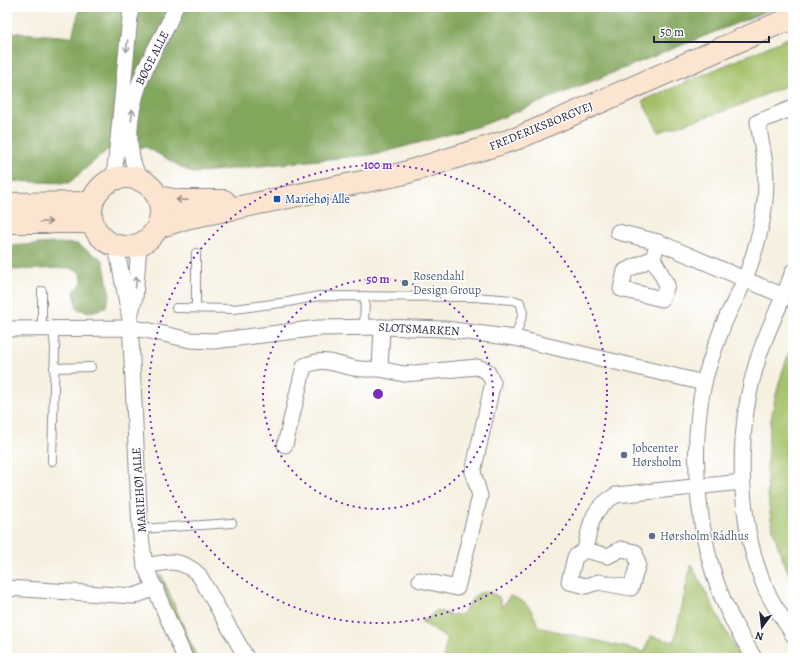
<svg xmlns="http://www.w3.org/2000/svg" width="800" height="665" font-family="Alegreya,serif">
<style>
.green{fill:#a3c068;stroke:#627152}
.forest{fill:#82a65c;stroke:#52644c}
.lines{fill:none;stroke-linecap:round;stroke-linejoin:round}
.lane-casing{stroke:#8c898e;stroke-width:10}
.street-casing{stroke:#8c898e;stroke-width:17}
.secondary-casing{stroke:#8c898e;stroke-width:24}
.lane{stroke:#fff;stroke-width:8}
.street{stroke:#fff;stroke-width:15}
.secondary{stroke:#fce5d0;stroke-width:22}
.oneway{stroke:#9c9ca7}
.oneway2{stroke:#9a8d8d}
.ring{fill:none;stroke:#7b2cbf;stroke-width:2;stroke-dasharray:2 4}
.transit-dot{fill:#1a4fb4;stroke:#fff;stroke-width:1.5}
.service-dot{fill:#5c6f8a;stroke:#fff;stroke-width:1.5}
.labels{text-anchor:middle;stroke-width:3;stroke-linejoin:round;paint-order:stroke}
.street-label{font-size:12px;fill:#22223b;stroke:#fff}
.transit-label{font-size:12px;fill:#164399;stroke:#fff;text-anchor:start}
.service-label{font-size:12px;fill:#4e5e75;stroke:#fff;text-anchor:start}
.centre{fill:#7b2cbf;stroke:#fff;stroke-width:2}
.ring-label{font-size:12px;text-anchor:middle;font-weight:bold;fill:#7b2cbf;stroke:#fff;stroke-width:3;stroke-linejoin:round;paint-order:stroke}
</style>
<rect width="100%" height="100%" fill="#fff"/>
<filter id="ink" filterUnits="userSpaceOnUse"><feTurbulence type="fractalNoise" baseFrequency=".025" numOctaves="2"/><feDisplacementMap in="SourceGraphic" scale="8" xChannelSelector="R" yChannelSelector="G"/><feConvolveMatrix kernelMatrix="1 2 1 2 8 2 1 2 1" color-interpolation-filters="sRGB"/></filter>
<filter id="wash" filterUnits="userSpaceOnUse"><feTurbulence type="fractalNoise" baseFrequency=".012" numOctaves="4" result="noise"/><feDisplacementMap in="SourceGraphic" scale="16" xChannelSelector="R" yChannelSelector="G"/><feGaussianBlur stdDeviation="0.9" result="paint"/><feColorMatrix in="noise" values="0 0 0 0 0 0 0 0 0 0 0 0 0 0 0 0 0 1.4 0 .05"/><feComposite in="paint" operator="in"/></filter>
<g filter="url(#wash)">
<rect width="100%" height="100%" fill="#f6f0e0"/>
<g class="green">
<polygon points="793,36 793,83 736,107 659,132 642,101"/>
<path d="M793,343V404L790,417L786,455V486L793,525V584C786,566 777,547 773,529C760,469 769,399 793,343Z"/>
<path d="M691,564L740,658H443L447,639L421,621L427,619L436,610L452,615L463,614C473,596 479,585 499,597L502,607L510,596C526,600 534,611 538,627L645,652L650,636L674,642Z"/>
<polygon points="161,574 197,658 193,658 159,580"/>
</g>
<g class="forest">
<polygon points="80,7 777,7 483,125 378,154 192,173 146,147 107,150 69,183 7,181 7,32 72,37"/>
<path d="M56,243L77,244L103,260L110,295L105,308L90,312L77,309L74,291L82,283C82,273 79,270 69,268L7,270V246Z"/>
</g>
</g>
<g filter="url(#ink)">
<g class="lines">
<g class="lane-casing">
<g id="lane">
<polyline points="42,291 42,329"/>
<polyline points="176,308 234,309 288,302 319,296 474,297 513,300 520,302 523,313 515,338"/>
<polyline points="196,308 196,253"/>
<polyline points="364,327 365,296"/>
<polyline points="54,368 91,367"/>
<polyline points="52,461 55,347 53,330"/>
<polyline points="140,529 232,523"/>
</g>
</g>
<g class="street-casing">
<g id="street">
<polyline points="114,179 131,7"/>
<path d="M140,180C137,173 133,165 132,157C125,125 135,88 150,59C158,42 169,26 175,7"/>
<polyline points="618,232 658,242 784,296"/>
<polyline points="116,246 130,319 140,529 145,566 185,658"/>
<polyline points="653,258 667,285 662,299 621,289 625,271 653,258 658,242"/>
<path d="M793,271C783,301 767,329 758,359C736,428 736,518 764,585C771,603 784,619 793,635"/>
<polyline points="131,312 135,298 139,245"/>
<polyline points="7,329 129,328 146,330 190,340 214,341 319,328 382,327 445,329 515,338 704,383"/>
<polyline points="380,369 404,374 477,367 487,371 493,382 473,472 480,496 457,588 420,580"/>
<path d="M285,445L304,366C326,357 332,364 354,368C362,370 371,369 380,369L382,327"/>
<path d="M585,550L575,557L569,582L586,586L598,582L631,588L638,564L635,552L621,549L608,556L585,550C591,523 590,510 616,495L742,482"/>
<path d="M145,566C168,561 181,558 199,575L246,657"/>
<polyline points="7,588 134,596 156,588"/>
<path d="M754,658C747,645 738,632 732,619C698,553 688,455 704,383C708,365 715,348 721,331C727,313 738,297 745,279C759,242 769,204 765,164C763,150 760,136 758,122L793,108"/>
</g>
</g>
<g class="secondary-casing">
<g id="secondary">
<circle cx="126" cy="212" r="35"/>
<polyline points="158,197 179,201 224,201"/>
<polyline points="7,204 92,203"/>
<polyline points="7,222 92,222"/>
<polyline points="158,227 186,218 401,174 518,138 777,24 793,19"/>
</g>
</g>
<use href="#lane" class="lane"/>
<use href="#street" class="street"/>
<use href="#secondary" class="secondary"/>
</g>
<defs><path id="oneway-shaft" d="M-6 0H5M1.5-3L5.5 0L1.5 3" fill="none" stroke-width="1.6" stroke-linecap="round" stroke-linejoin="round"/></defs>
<g class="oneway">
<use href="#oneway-shaft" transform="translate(127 46) rotate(96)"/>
<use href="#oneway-shaft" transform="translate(132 115) rotate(-83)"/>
<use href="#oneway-shaft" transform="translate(136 282) rotate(-86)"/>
</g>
<g class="oneway2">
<use href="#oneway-shaft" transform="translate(182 200) rotate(-177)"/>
<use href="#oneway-shaft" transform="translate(46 222)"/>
</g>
</g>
<g class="ring">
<circle cx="378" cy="394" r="115"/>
<circle cx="378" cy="394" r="229"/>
</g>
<rect class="transit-dot" x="273" y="195" width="8" height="8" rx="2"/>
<g class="service-dot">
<circle cx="405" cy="283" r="4"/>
<circle cx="624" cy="455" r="4"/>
<circle cx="652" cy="536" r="4"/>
</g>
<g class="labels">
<g class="street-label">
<text transform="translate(152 58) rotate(-63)" y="4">BØGE ALLE</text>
<text transform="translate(541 126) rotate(-22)" y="4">FREDERIKSBORGVEJ</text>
<text transform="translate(419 329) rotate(3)" y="4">SLOTSMARKEN</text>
<text transform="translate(139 490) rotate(-94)" y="4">MARIEHØJ ALLE</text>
</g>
<g class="transit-label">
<text x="285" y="203">Mariehøj Alle</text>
</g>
<g class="service-label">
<text x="413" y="280">Rosendahl<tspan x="413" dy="14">Design Group</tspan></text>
<text x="632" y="452">Jobcenter<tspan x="632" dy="14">Hørsholm</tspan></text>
<text x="660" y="540">Hørsholm Rådhus</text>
</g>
</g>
<circle cx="378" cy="394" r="6" class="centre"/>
<g class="ring-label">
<text x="378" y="169">100 m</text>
<text x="378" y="283">50 m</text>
</g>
<rect width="800" height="665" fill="none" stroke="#fff" stroke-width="24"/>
<g transform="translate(762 627) rotate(195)" stroke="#ffffff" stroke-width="3" paint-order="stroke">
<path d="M0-3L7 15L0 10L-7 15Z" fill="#22223b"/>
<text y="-6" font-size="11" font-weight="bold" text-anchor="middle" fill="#22223b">N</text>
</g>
<path d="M654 36v6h115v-6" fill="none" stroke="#22223b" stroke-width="2"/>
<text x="660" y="36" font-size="12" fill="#22223b" stroke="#ffffff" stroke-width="3" paint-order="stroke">50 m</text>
</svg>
